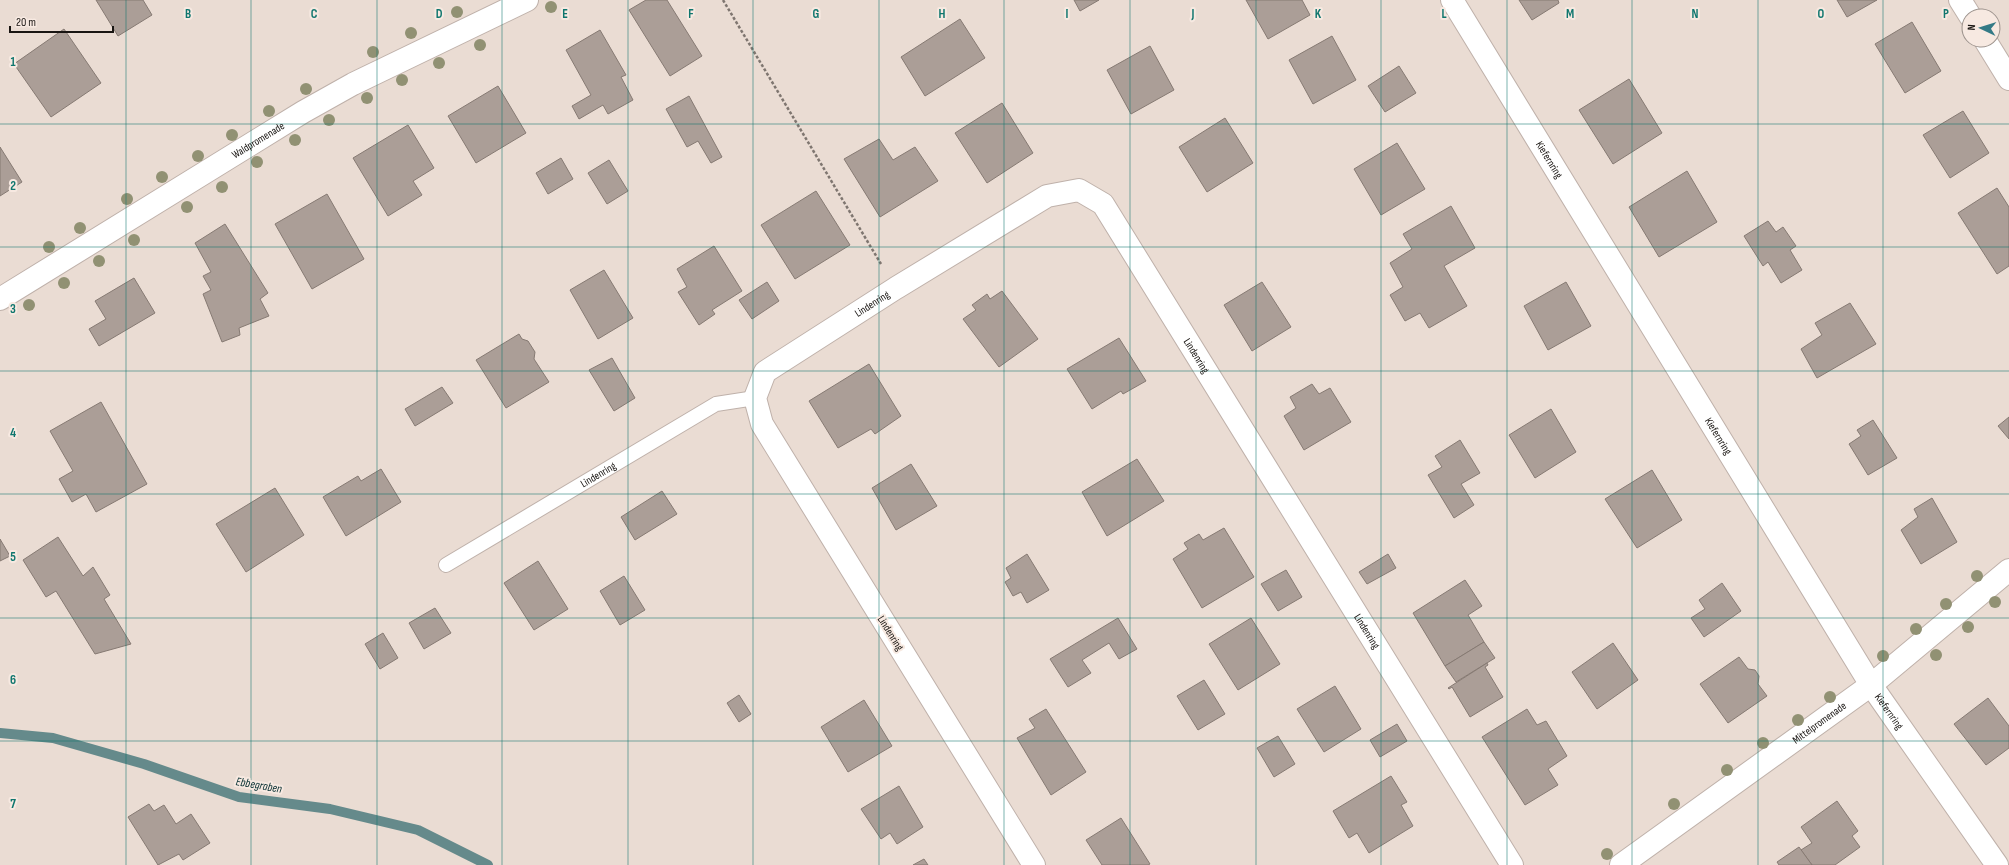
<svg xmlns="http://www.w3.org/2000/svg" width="2009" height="865" font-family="'Sofia Sans Condensed',sans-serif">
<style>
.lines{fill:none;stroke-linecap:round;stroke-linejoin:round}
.stream{stroke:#658a8b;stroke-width:10}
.building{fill:#ab9e97;stroke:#867a73}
.service-casing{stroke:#bfb1aa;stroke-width:16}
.minor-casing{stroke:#bfb1aa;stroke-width:24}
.path{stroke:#7f7670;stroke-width:2.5;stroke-dasharray:3 2;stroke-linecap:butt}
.service{stroke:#fff;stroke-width:14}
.minor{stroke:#fff;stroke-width:22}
.tree{fill:#919173}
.grid{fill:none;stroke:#0f766e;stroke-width:1;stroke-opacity:0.55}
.labels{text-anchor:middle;stroke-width:4;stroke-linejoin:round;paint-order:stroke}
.street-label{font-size:11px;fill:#191512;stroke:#f7e9e1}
.water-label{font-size:12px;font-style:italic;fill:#093133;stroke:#f7e9e1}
.grid-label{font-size:13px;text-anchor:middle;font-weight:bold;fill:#0f766e;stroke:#f7e9e1;stroke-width:4;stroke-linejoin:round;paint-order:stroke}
</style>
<rect width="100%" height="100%" fill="#eadcd3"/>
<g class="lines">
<polyline class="stream" points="0,733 53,738 144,764 239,797 330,809 418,830 488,865"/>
</g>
<g class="building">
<polygon points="96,0 143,0 152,15 118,36"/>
<polygon points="646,0 667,0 702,56 670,76 629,10"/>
<polygon points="1074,0 1099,0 1080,11"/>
<polygon points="1246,0 1302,0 1310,15 1268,39"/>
<polygon points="1519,0 1558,0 1559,3 1532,20"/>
<polygon points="1837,0 1877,0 1847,17"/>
<polygon points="960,19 985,58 925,96 901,57"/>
<polygon points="1912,22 1941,71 1905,93 1875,44"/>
<polygon points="64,29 101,83 51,117 14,64"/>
<polygon points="600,30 626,75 621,77 633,100 608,114 603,105 579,119 572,106 591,95 566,50"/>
<polygon points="1332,36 1356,80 1313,104 1289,60"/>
<polygon points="1150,46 1174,90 1131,114 1107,70"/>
<polygon points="1399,66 1416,93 1385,112 1368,86"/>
<polygon points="1629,79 1662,133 1613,164 1579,110"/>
<polygon points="498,86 526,133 476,163 448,116"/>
<polygon points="689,96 722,157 711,163 698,141 687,147 666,109"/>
<polygon points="1002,103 1033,153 987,183 955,133"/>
<polygon points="1963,111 1989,153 1950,178 1923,135"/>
<polygon points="1225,118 1253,163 1207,192 1179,147"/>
<polygon points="408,125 434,168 413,181 422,195 388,216 353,158"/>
<polygon points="879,139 893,160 915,147 938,181 880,217 844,159"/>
<polygon points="1397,143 1425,189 1381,215 1354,169"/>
<polygon points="0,147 22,182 0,196"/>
<polygon points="561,158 573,179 548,194 536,173"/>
<polygon points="609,160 628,191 607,204 588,173"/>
<polygon points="1687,171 1717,222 1659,257 1629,207"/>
<polygon points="1997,188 2009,207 2009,266 1997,274 1958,213"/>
<polygon points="816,191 850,245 795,279 761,225"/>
<polygon points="327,194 364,259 312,289 275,224"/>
<polygon points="1451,206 1475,248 1444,266 1467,306 1429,328 1420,313 1405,321 1390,295 1403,287 1390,263 1412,249 1403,234"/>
<polygon points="1768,221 1776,232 1783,227 1796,246 1790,250 1802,270 1781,283 1768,262 1763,266 1744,236"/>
<polygon points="225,224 268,293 260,299 269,316 239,328 240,335 222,342 203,294 211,290 203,276 211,272 195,243"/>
<polygon points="714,246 742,291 712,310 715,314 699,325 678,292 687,287 677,269"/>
<polygon points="604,270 633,318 598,339 570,290"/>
<polygon points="134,278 155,313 99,346 89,329 106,319 95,301"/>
<polygon points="767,282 779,301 752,319 739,300"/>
<polygon points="1262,282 1291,327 1252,351 1224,305"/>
<polygon points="1566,282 1591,326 1548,350 1524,306"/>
<polygon points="1002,291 1038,339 999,367 963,319 976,310 972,305 987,294 990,299"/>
<polygon points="1850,303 1876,344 1817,378 1801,349 1822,335 1815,323"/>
<polygon points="519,334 522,339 528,341 535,352 534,359 549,382 506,408 476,360"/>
<polygon points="1119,338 1146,381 1123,394 1121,391 1092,409 1067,369"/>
<polygon points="612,358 635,398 614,411 589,370"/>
<polygon points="869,364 901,416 875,434 871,429 838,448 809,401"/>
<polygon points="1312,384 1319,394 1330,388 1351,422 1304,450 1284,416 1296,408 1290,397"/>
<polygon points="442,387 453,403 415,426 405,409"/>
<polygon points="101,402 147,484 96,512 86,494 72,502 59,479 73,471 50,431"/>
<polygon points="1551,409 1576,452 1535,478 1509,435"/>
<polygon points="2009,417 2009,439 1998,426"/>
<polygon points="1873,420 1897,458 1868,475 1849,444 1861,436 1857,430"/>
<polygon points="1460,440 1480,473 1461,484 1474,505 1454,518 1428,475 1442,467 1435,456"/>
<polygon points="1137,459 1164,501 1107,536 1082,492"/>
<polygon points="911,464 937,506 896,530 872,488"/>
<polygon points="381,469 401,502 346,536 323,497 358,476 361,481"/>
<polygon points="1652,470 1682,520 1637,548 1605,499"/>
<polygon points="275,488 304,535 246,572 216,524"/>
<polygon points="662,491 677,514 635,540 621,517"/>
<polygon points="1932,498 1957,542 1921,564 1901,530 1918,517 1914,509"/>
<polygon points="1224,528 1254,577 1202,608 1173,559 1188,549 1184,543 1199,534 1203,540"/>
<polygon points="58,537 83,576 93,567 110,595 104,599 131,644 95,654 56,591 46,597 23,560"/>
<polygon points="0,539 10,556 0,561"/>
<polygon points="1027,554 1049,590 1027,603 1021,592 1013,596 1005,582 1011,578 1006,568"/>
<polygon points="1388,554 1396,568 1367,584 1359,572"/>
<polygon points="538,561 568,609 534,630 504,583"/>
<polygon points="1286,570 1302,597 1278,611 1261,584"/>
<polygon points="624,576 645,610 620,625 600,591"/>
<polygon points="1465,580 1482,606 1468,615 1484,642 1445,666 1413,613"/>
<polygon points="1722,583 1741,611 1704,637 1691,618 1705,609 1699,600"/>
<polygon points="435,608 451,633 424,649 409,623"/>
<polygon points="1118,618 1137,649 1119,659 1109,643 1082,660 1091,673 1068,687 1050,659"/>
<polygon points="1251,618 1280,664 1238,690 1209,644"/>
<polygon points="383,633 398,658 380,669 365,644"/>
<polygon points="1484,642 1495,658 1456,682 1445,666"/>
<polygon points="1613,643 1638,680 1597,709 1572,672"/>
<polygon points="1739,657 1748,669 1755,670 1759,676 1758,684 1767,696 1728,723 1700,684"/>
<polygon points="1487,663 1488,665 1485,667 1503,697 1470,717 1452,687 1449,689 1448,688"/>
<polygon points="1204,680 1225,714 1198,730 1177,696"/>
<polygon points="1335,686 1361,729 1324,752 1297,709"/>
<polygon points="739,695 751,714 739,722 727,703"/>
<polygon points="1988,698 2009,726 2009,748 1986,765 1954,724"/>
<polygon points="864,700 892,746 848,772 821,727"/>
<polygon points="1046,709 1086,772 1051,795 1017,738 1035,728 1029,719"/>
<polygon points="1527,709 1537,725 1546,721 1567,756 1548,769 1558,785 1525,805 1482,737"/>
<polygon points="1397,724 1407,741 1380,757 1370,740"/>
<polygon points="1278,736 1295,764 1274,777 1257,748"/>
<polygon points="1391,776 1407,802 1401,805 1413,826 1369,853 1357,833 1349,838 1333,811"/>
<polygon points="899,786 923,827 897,844 890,833 881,839 861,809"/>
<polygon points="1837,801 1858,831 1852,836 1860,847 1835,865 1812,865 1801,850 1812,843 1801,827"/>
<polygon points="149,804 154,811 164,805 176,824 191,814 210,843 183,860 179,854 158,865 128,817"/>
<polygon points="1121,818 1150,864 1148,865 1102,865 1086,840"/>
<polygon points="1799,847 1812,865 1779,865 1777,862"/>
<polygon points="924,859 928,865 913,865"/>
</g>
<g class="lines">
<g class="service-casing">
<g id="service">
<path id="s1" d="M446,565L716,404L755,398"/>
</g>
</g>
<g class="minor-casing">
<g id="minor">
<path id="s2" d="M1452,0L1871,685L1997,865"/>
<polyline points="1960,0 1970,16"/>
<polyline points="1985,40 2009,79"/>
<path id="s3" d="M0,299L303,112L353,84L527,0"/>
<path id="s4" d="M1034,865L762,424L755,398L765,372L896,288L1047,196L1079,190L1103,204L1512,865"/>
<path id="s5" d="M1621,865L1871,685L2009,570"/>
</g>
</g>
<polyline class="path" points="723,0 881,264"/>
<use href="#service" class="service"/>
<use href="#minor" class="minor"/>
</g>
<g class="tree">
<circle cx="551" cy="7" r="6"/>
<circle cx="457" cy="12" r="6"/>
<circle cx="411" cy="33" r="6"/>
<circle cx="480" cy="45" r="6"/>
<circle cx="373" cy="52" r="6"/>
<circle cx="439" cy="63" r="6"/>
<circle cx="402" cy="80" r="6"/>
<circle cx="306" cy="89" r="6"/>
<circle cx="367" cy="98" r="6"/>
<circle cx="269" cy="111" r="6"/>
<circle cx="329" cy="120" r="6"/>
<circle cx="232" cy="135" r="6"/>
<circle cx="295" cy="140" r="6"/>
<circle cx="198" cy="156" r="6"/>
<circle cx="257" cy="162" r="6"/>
<circle cx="162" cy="177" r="6"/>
<circle cx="222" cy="187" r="6"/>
<circle cx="127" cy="199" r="6"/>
<circle cx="187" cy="207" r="6"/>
<circle cx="80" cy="228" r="6"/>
<circle cx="134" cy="240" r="6"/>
<circle cx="49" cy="247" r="6"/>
<circle cx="99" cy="261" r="6"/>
<circle cx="64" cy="283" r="6"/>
<circle cx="29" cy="305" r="6"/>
<circle cx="1977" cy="576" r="6"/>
<circle cx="1995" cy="602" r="6"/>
<circle cx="1946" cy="604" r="6"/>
<circle cx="1968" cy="627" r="6"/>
<circle cx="1916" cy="629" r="6"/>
<circle cx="1936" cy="655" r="6"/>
<circle cx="1883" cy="656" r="6"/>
<circle cx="1830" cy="697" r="6"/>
<circle cx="1798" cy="720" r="6"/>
<circle cx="1763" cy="743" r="6"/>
<circle cx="1727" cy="770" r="6"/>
<circle cx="1674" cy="804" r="6"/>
<circle cx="1607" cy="854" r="6"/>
</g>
<path class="grid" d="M126,0V865M251,0V865M377,0V865M502,0V865M628,0V865M753,0V865M879,0V865M1004,0V865M1130,0V865M1256,0V865M1381,0V865M1507,0V865M1632,0V865M1758,0V865M1883,0V865M0,124H2009M0,247H2009M0,371H2009M0,494H2009M0,618H2009M0,741H2009"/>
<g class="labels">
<g class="street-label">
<text dy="4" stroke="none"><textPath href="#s3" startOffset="303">Waldpromenade</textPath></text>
<text dy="4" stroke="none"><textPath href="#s2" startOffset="187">Kiefernring</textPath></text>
<text dy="4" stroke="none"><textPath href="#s4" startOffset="700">Lindenring</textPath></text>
<text dy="4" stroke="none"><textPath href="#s4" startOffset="1144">Lindenring</textPath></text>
<text dy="4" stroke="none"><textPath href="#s2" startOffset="511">Kiefernring</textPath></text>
<text dy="4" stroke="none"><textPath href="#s1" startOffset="177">Lindenring</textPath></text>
<text dy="4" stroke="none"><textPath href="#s4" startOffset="1468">Lindenring</textPath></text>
<text transform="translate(891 633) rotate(58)" y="4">Lindenring</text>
<text dy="4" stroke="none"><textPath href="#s2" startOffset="835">Kiefernring</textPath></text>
<text dy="4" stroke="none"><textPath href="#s5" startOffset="244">Mittelpromenade</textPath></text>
</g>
<g class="water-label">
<text transform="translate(259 785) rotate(10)" y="4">Ebbegraben</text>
</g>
</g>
<g class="grid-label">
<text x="188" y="18">B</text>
<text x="314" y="18">C</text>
<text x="439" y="18">D</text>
<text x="565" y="18">E</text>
<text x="691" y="18">F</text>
<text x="816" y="18">G</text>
<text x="942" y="18">H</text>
<text x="1067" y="18">I</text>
<text x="1193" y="18">J</text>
<text x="1318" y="18">K</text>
<text x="1444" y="18">L</text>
<text x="1570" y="18">M</text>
<text x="1695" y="18">N</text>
<text x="1821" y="18">O</text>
<text x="1946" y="18">P</text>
<text x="13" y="66">1</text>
<text x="13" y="190">2</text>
<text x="13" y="313">3</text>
<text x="13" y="437">4</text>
<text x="13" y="561">5</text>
<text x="13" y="684">6</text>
<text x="13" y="808">7</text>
</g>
<g transform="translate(1981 28) rotate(274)"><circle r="19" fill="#f7e9e1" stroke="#9e948e"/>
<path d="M0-3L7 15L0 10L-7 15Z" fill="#347a86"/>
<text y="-6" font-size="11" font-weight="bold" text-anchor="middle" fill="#191512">N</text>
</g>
<path d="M10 26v6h103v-6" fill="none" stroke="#191512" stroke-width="2"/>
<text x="16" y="26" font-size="12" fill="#191512" stroke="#f7e9e1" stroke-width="3" paint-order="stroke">20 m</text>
</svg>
